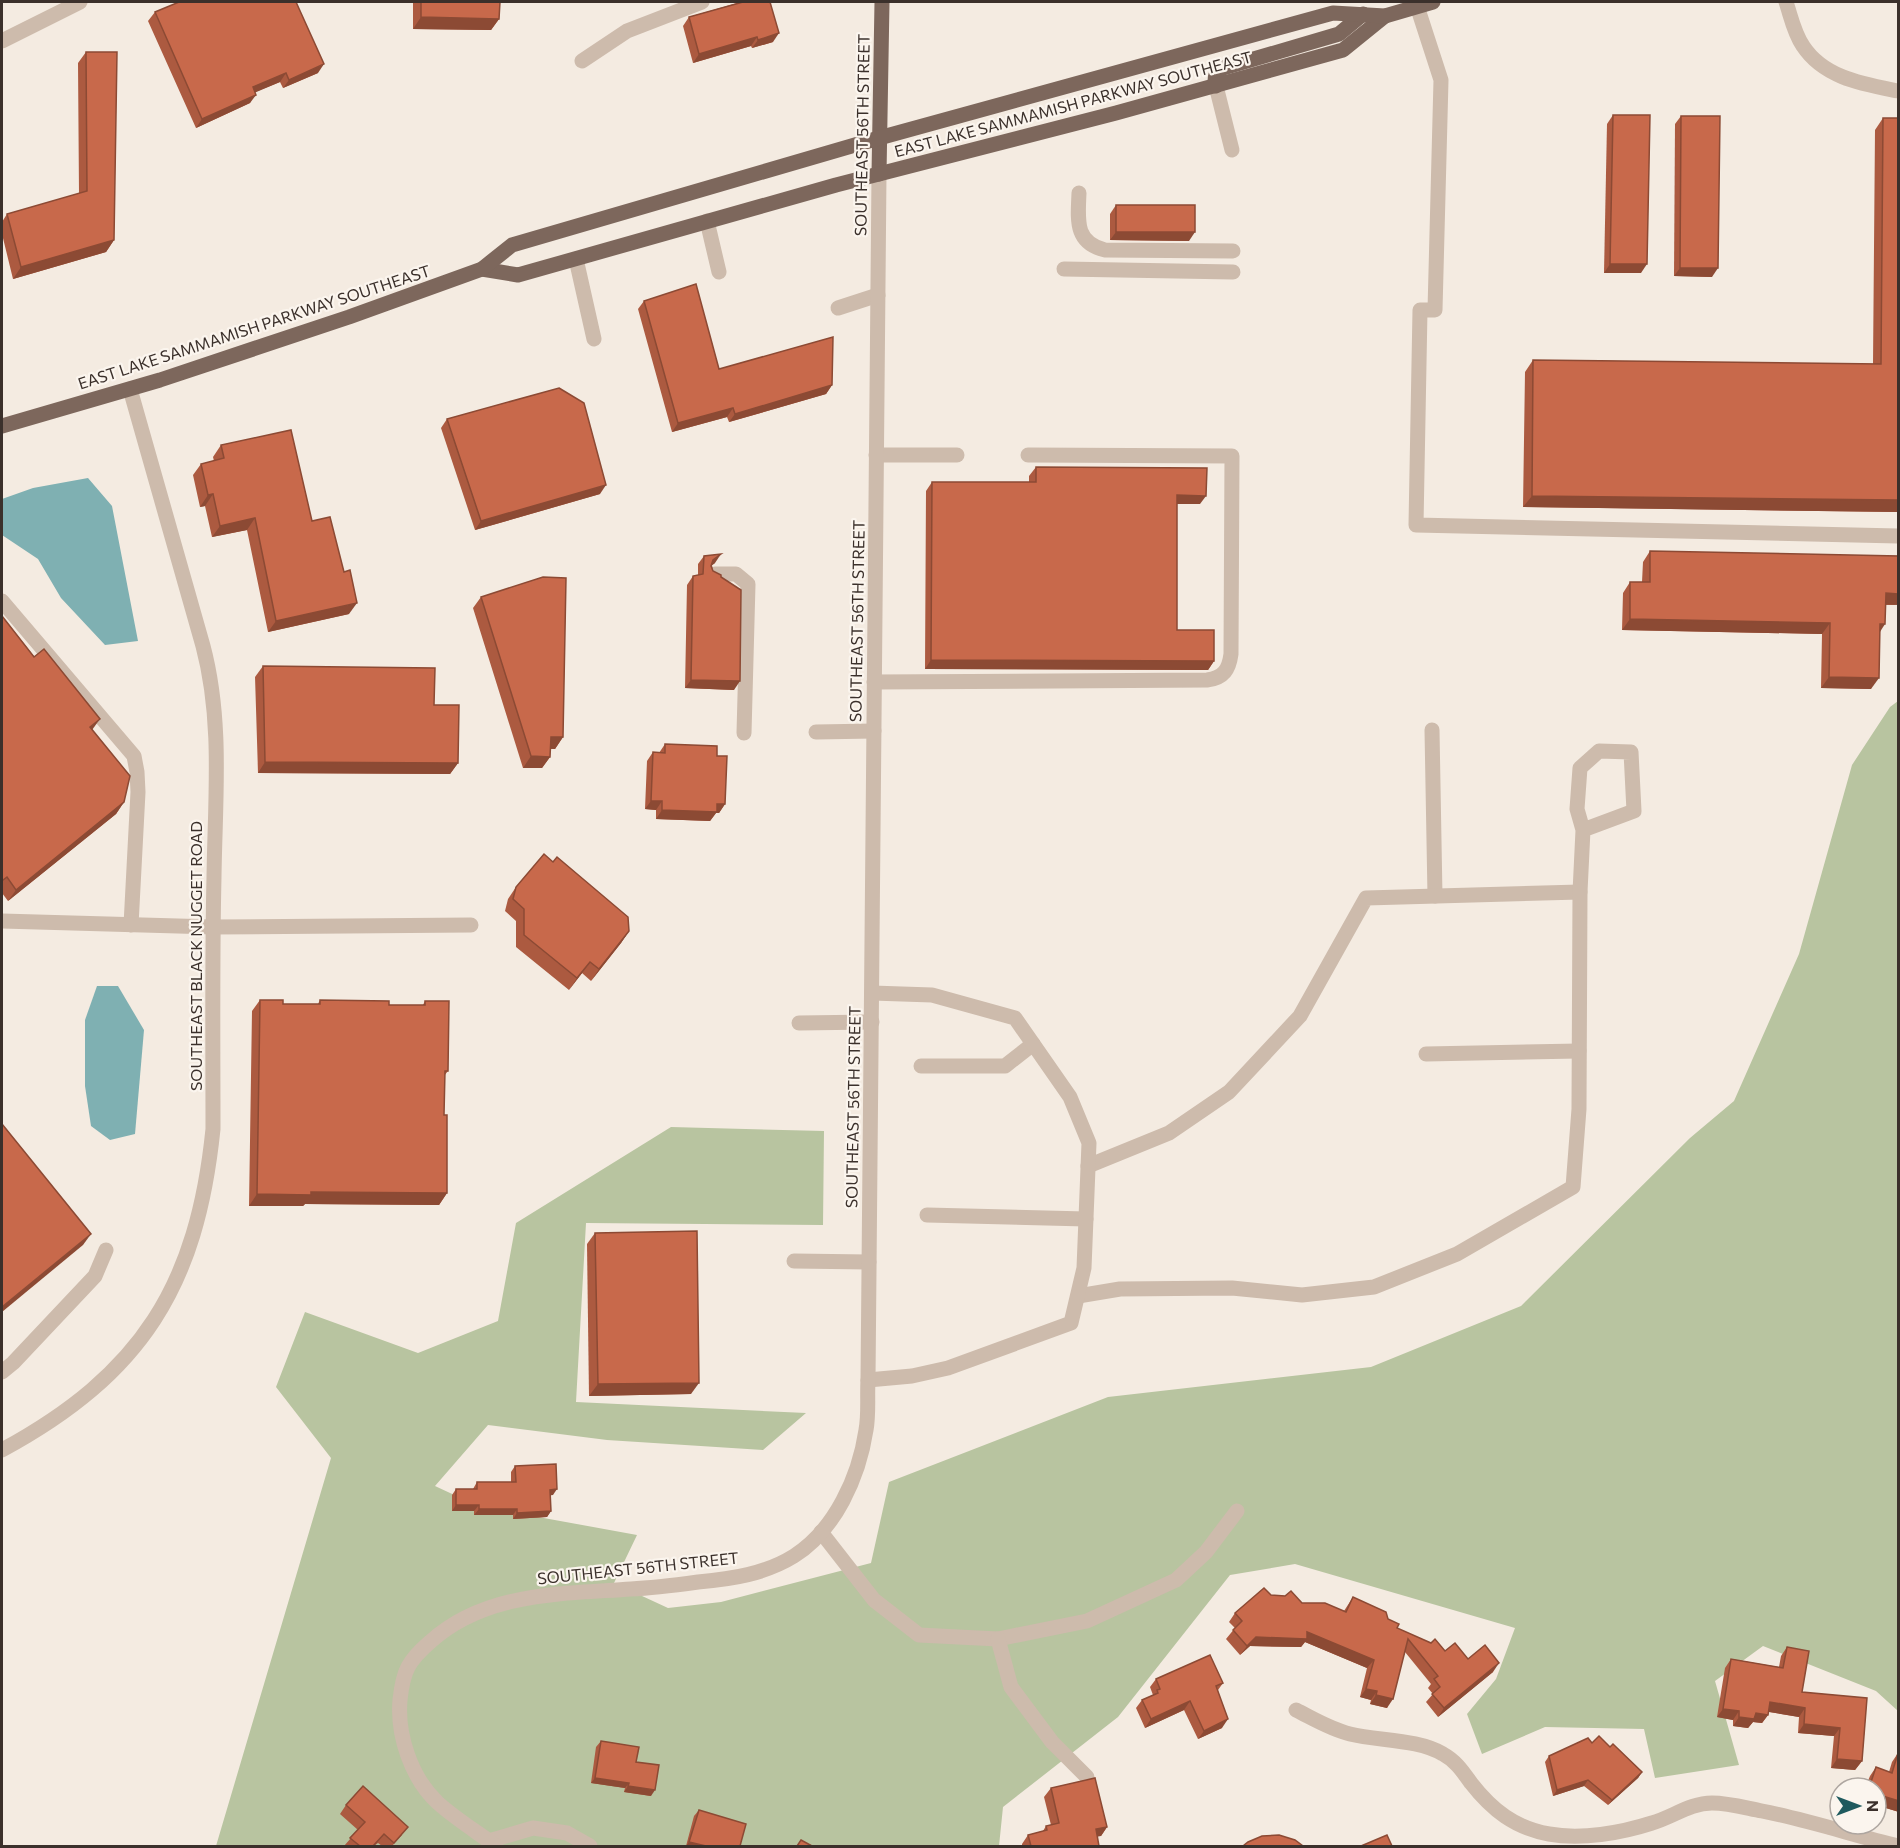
<svg xmlns="http://www.w3.org/2000/svg" width="1900" height="1848" font-family="Commissioner,sans-serif">
<style>
.green{fill:#b8c4a0}
.water{fill:#7fb0b2}
.lines{fill:none;stroke-linecap:round;stroke-linejoin:round}
.minor{stroke:#cdbbac;stroke-width:15}
.major{stroke:#7d675c;stroke-width:15}
.wall{fill:#ac5a40}
.shaded-wall{fill:#8c4a34}
.building{fill:#c8694b;stroke:#8c4a34;stroke-width:1.5}
.labels{text-anchor:middle;stroke-width:4.5;stroke-linejoin:round;paint-order:stroke}
.street-label{font-size:16px;fill:#3b302b;stroke:#fbf5ee}
</style>
<rect width="100%" height="100%" fill="#f4ebe1"/>
<polygon class="green" points="1898,701 1898,1711 1876,1691 1763,1646 1715,1681 1739,1765 1655,1778 1644,1729 1545,1727 1482,1754 1467,1714 1496,1679 1515,1628 1295,1564 1230,1575 1118,1717 1003,1807 999,1846 216,1846 331,1458 276,1387 305,1312 418,1353 498,1321 516,1223 671,1127 824,1131 823,1225 586,1223 576,1402 806,1413 763,1450 607,1440 488,1425 435,1486 478,1506 637,1535 614,1583 668,1608 721,1602 871,1563 889,1482 1108,1397 1371,1367 1521,1306 1690,1138 1734,1101 1799,954 1852,765 1890,707"/>
<g class="water">
<polygon points="88,478 112,506 138,641 105,645 61,598 38,559 2,535 2,499 33,488"/>
<polygon points="97,986 118,986 144,1030 135,1134 110,1140 91,1126 85,1086 85,1020"/>
</g>
<g class="lines">
<g class="minor">
<path d="M1786,2C1791,17 1794,33 1803,46C1824,78 1863,84 1898,91"/>
<polyline points="1417,6 1441,80 1435,310 1420,310 1416,525 1898,536"/>
<polyline points="2,41 80,2"/>
<polyline points="582,61 627,31 702,2"/>
<polyline points="1216,86 1232,150"/>
<path d="M1079,193C1078,219 1074,243 1105,250L1233,251"/>
<polyline points="707,221 719,272"/>
<polyline points="576,259 594,339"/>
<polyline points="1064,269 1233,272"/>
<polyline points="838,308 878,295"/>
<polyline points="876,455 957,455"/>
<polyline points="715,574 736,574 748,584 744,733"/>
<polyline points="2,601 134,756 137,772 138,792 131,925"/>
<path d="M874,682L1207,680C1224,678 1229,669 1231,654L1232,456L1028,455"/>
<polyline points="1432,730 1435,896"/>
<polyline points="816,732 874,731"/>
<polyline points="2,921 213,927 471,925"/>
<polyline points="799,1023 872,1022"/>
<polyline points="1426,1054 1579,1051"/>
<polyline points="921,1066 1005,1066 1033,1044"/>
<polyline points="1088,1166 1169,1133 1229,1092 1300,1016 1366,898 1580,892"/>
<polyline points="927,1215 1086,1219"/>
<polyline points="794,1261 869,1262"/>
<polyline points="1078,1296 1120,1289 1232,1288 1302,1295 1374,1287 1457,1254 1573,1187 1579,1109 1580,892 1583,830 1577,809 1580,768 1599,751 1631,752 1634,811 1583,830"/>
<polyline points="2,1372 13,1363 95,1276 106,1250"/>
<polyline points="868,1380 912,1376 948,1368 1071,1323 1084,1268 1089,1143 1070,1097 1015,1018 932,995 872,993"/>
<path d="M2,1450C142,1374 197,1286 213,1129C213,1045 212,961 214,877C215,800 223,721 203,646L130,389"/>
<polyline points="821,1532 874,1600 919,1635 998,1639 1087,1621 1176,1580 1206,1552 1237,1511"/>
<polyline points="998,1639 1011,1687 1052,1742 1087,1777"/>
<path d="M1296,1710C1314,1719 1330,1729 1350,1734C1379,1741 1418,1739 1443,1754C1456,1761 1463,1772 1471,1783C1492,1810 1515,1828 1549,1834C1581,1840 1621,1833 1652,1823C1673,1817 1690,1803 1712,1803C1729,1803 1746,1808 1762,1811C1808,1820 1853,1835 1898,1846"/>
<polyline points="489,1841 533,1828 567,1833 590,1846"/>
<path d="M496,1846C477,1832 456,1819 438,1803C411,1778 397,1735 400,1700C403,1671 408,1661 430,1642C485,1592 561,1594 631,1589C653,1588 676,1585 698,1582C732,1579 765,1574 794,1556C835,1530 859,1477 866,1430C869,1414 867,1397 868,1380L879,174"/>
</g>
<g class="major">
<path d="M1216,86C1214,77 1215,73 1223,68L1339,34L1363,14"/>
<polyline points="879,174 882,2"/>
<polyline points="482,269 518,275 836,185 1116,113 1343,50 1385,16"/>
<polyline points="2,426 160,380 349,317 482,269 512,245 879,138 1333,13 1385,16 1433,2"/>
</g>
</g>
<g class="wall">
<polygon points="413,2 500,2 499,19 491,30 413,29"/>
<polygon points="736,2 770,2 773,42 752,48 751,46 693,63 683,26 689,17 737,3"/>
<polygon points="155,12 318,73 283,88 280,82 255,92 250,103 196,128 148,21"/>
<polygon points="86,52 114,240 106,252 13,279 2,234 2,222 7,214 79,194 78,63"/>
<polygon points="1613,115 1641,273 1604,273 1607,124"/>
<polygon points="1681,116 1712,277 1674,276 1675,124"/>
<polygon points="1883,118 1899,118 1899,512 1523,507 1525,372 1533,360 1873,364 1875,130"/>
<polygon points="1116,205 1189,241 1110,240 1110,214"/>
<polygon points="644,301 719,369 832,385 826,394 729,422 727,417 672,432 638,309"/>
<polygon points="447,419 600,494 475,530 441,428"/>
<polygon points="221,445 312,521 349,614 268,632 247,530 212,537 205,506 200,507 193,475 201,464 214,461 213,457"/>
<polygon points="1036,467 1200,504 1177,504 1177,630 1214,661 1208,670 925,669 926,491 932,482 1029,482 1029,476"/>
<polygon points="1650,551 1899,605 1886,605 1880,631 1871,689 1821,688 1822,634 1622,630 1623,593 1630,582 1642,582 1643,562"/>
<polygon points="704,556 715,563 712,565 734,690 685,688 687,585 693,576 698,575 698,564"/>
<polygon points="481,597 563,737 555,749 550,749 550,757 542,768 523,768 473,608"/>
<polygon points="2,616 92,729 124,802 116,814 8,901 2,893"/>
<polygon points="263,666 434,705 458,763 450,774 258,773 255,677"/>
<polygon points="665,744 717,756 725,804 719,813 716,813 710,821 656,819 656,810 645,809 647,761 653,752 659,753"/>
<polygon points="516,887 629,931 621,943 591,981 582,973 569,990 516,947 516,921 505,911 508,899"/>
<polygon points="260,1000 283,1004 318,1004 320,1000 389,1005 423,1005 425,1001 448,1071 444,1076 444,1115 447,1193 439,1205 305,1204 303,1206 249,1206 252,1011"/>
<polygon points="595,1233 691,1394 589,1396 587,1244"/>
<polygon points="515,1466 553,1495 550,1495 551,1511 547,1517 513,1519 513,1515 474,1515 474,1511 452,1511 452,1495 456,1489 473,1489 477,1482 511,1482 511,1472"/>
<polygon points="1271,1595 1285,1596 1302,1603 1344,1611 1353,1597 1388,1619 1397,1628 1445,1651 1468,1659 1493,1672 1438,1717 1426,1702 1433,1694 1428,1688 1431,1684 1405,1652 1387,1708 1370,1704 1371,1700 1360,1697 1367,1668 1305,1642 1301,1647 1250,1646 1240,1655 1226,1639 1235,1628 1229,1622 1235,1613"/>
<polygon points="1787,1647 1802,1692 1867,1698 1862,1761 1855,1770 1831,1768 1834,1736 1798,1733 1799,1717 1769,1712 1768,1715 1762,1723 1753,1722 1748,1728 1733,1726 1733,1720 1717,1717 1725,1668 1731,1659 1779,1667 1781,1656"/>
<polygon points="1156,1679 1223,1683 1218,1690 1222,1728 1198,1739 1184,1710 1145,1728 1136,1708 1142,1700 1153,1695 1150,1687"/>
<polygon points="601,1741 636,1762 651,1796 624,1792 625,1788 591,1783 596,1747"/>
<polygon points="1592,1743 1610,1747 1642,1772 1638,1778 1608,1805 1584,1786 1553,1796 1545,1762 1549,1756"/>
<polygon points="1898,1753 1899,1812 1876,1805 1876,1788 1865,1788 1870,1776 1876,1767 1889,1772 1892,1762"/>
<polygon points="1051,1788 1107,1827 1101,1836 1097,1836 1099,1846 1022,1846 1022,1844 1028,1835 1043,1831 1046,1826 1051,1825 1044,1797"/>
<polygon points="346,1805 402,1835 392,1846 382,1846 378,1843 374,1846 344,1846 358,1830 340,1814"/>
<polygon points="699,1810 740,1846 686,1846 694,1816"/>
</g>
<g class="shaded-wall">
<polygon points="421,17 499,19 491,30 413,29"/>
<polygon points="779,33 773,42 752,48 758,40"/>
<polygon points="757,37 751,46 693,63 699,54"/>
<polygon points="324,64 318,73 283,88 289,80"/>
<polygon points="286,73 280,82 247,96 253,87"/>
<polygon points="256,95 250,103 196,128 202,119"/>
<polygon points="1116,232 1195,232 1189,241 1110,240"/>
<polygon points="114,240 106,252 13,279 21,267"/>
<polygon points="1610,264 1647,264 1641,273 1604,273"/>
<polygon points="1680,268 1718,268 1712,277 1674,276"/>
<polygon points="832,385 826,394 729,422 735,414"/>
<polygon points="733,408 727,417 672,432 678,423"/>
<polygon points="606,485 600,494 475,530 481,521"/>
<polygon points="213,494 205,506 200,507 208,495"/>
<polygon points="1177,495 1206,496 1200,504 1171,504"/>
<polygon points="1532,496 1899,500 1899,512 1523,507"/>
<polygon points="255,518 247,530 212,537 220,526"/>
<polygon points="721,554 715,563 707,569 713,560"/>
<polygon points="1886,593 1899,594 1899,605 1878,604"/>
<polygon points="357,603 349,614 268,632 276,621"/>
<polygon points="1630,619 1830,623 1822,634 1622,630"/>
<polygon points="1880,624 1885,624 1878,635"/>
<polygon points="931,660 1214,661 1208,670 925,669"/>
<polygon points="1829,677 1879,678 1871,689 1821,688"/>
<polygon points="691,680 740,681 734,690 685,688"/>
<polygon points="100,719 92,730 90,727"/>
<polygon points="551,737 563,737 555,749 542,748"/>
<polygon points="531,756 550,757 542,768 523,768"/>
<polygon points="265,762 458,763 450,774 258,773"/>
<polygon points="651,801 662,801 656,810 645,809"/>
<polygon points="124,802 116,814 8,901 16,890"/>
<polygon points="717,804 725,804 719,813 716,813 710,821 656,819 662,810"/>
<polygon points="629,931 621,943 591,981 599,969"/>
<polygon points="590,962 582,973 569,990 577,978"/>
<polygon points="311,1192 447,1193 439,1205 305,1204 303,1206 249,1206 257,1194"/>
<polygon points="91,1234 83,1245 2,1312 2,1307"/>
<polygon points="699,1383 691,1394 589,1396 598,1384"/>
<polygon points="557,1489 553,1495 546,1496 550,1490"/>
<polygon points="456,1505 479,1505 474,1511 452,1511"/>
<polygon points="479,1509 517,1509 513,1515 474,1515"/>
<polygon points="551,1511 547,1517 513,1519 517,1513"/>
<polygon points="1307,1632 1374,1660 1367,1668 1305,1642 1301,1647 1250,1646 1240,1655 1247,1646 1256,1637"/>
<polygon points="1499,1663 1493,1672 1438,1717 1444,1708"/>
<polygon points="1366,1689 1377,1691 1371,1700 1360,1697"/>
<polygon points="1376,1695 1393,1699 1387,1708 1370,1704"/>
<polygon points="1190,1701 1184,1710 1145,1728 1151,1719"/>
<polygon points="1770,1702 1805,1708 1799,1717 1764,1711"/>
<polygon points="1723,1709 1739,1711 1733,1720 1717,1717"/>
<polygon points="1756,1713 1768,1715 1762,1723 1753,1722 1748,1728 1733,1726 1739,1717"/>
<polygon points="1228,1719 1222,1728 1198,1739 1204,1731"/>
<polygon points="1804,1724 1840,1728 1834,1736 1798,1733"/>
<polygon points="1837,1759 1862,1761 1855,1770 1831,1768"/>
<polygon points="1642,1772 1638,1778 1608,1805 1612,1800"/>
<polygon points="595,1778 629,1783 625,1788 591,1783"/>
<polygon points="1588,1780 1584,1786 1553,1796 1557,1790"/>
<polygon points="628,1786 655,1790 651,1796 624,1792"/>
<polygon points="1876,1794 1899,1801 1899,1812 1876,1805"/>
<polygon points="1107,1827 1101,1836 1090,1838 1096,1829"/>
<polygon points="689,1842 706,1846 686,1846"/>
</g>
<g class="building">
<polygon points="179,2 296,2 324,64 289,80 286,73 253,87 256,95 202,119 155,12"/>
<polygon points="421,2 500,2 499,19 421,17"/>
<polygon points="743,2 770,2 779,33 758,40 757,37 699,54 689,17"/>
<polygon points="86,52 117,52 114,240 21,267 7,214 87,191"/>
<polygon points="1613,115 1650,115 1647,264 1610,264"/>
<polygon points="1681,116 1720,116 1718,268 1680,268"/>
<polygon points="1883,118 1899,118 1899,500 1532,496 1533,360 1881,364"/>
<rect x="1116" y="205" width="79" height="27"/>
<polygon points="696,284 719,369 833,337 832,385 735,414 733,408 678,423 644,301"/>
<polygon points="559,388 584,403 606,485 481,521 447,419"/>
<polygon points="291,430 312,521 330,517 344,572 350,570 357,603 276,621 255,518 220,526 213,494 208,495 201,464 224,458 221,445"/>
<polygon points="1036,467 1207,468 1206,496 1177,495 1177,630 1214,630 1214,661 931,660 932,482 1036,482"/>
<polygon points="1650,551 1899,556 1899,594 1886,593 1885,624 1880,624 1879,678 1829,677 1830,623 1630,619 1630,582 1650,582"/>
<polygon points="721,554 713,560 711,566 713,571 721,575 721,577 741,590 740,681 691,680 693,576 703,574 704,556"/>
<polygon points="543,577 566,578 563,737 551,737 550,757 531,756 481,597"/>
<polygon points="2,616 34,657 44,649 100,719 90,727 130,776 124,802 16,890 7,877 3,880 2,879"/>
<polygon points="263,666 435,668 434,705 459,705 458,763 265,762"/>
<polygon points="665,744 717,746 717,756 727,756 725,804 717,804 717,812 662,810 662,801 651,801 653,752 665,753"/>
<polygon points="544,854 553,862 557,857 628,917 629,931 599,969 590,962 577,978 524,935 524,909 513,899 516,887"/>
<polygon points="260,1000 283,1000 283,1004 320,1004 320,1000 389,1001 389,1005 425,1005 425,1001 449,1001 448,1071 445,1071 444,1115 447,1115 447,1193 311,1192 311,1195 257,1194"/>
<polygon points="2,1124 91,1234 2,1307"/>
<polygon points="697,1231 699,1383 598,1384 595,1233"/>
<polygon points="556,1464 557,1489 550,1490 551,1511 517,1513 517,1509 479,1509 479,1505 456,1505 456,1489 477,1489 477,1482 516,1482 515,1466"/>
<polygon points="1264,1588 1271,1595 1285,1596 1291,1591 1302,1603 1325,1603 1346,1612 1353,1597 1386,1612 1388,1619 1399,1624 1397,1628 1431,1643 1435,1639 1445,1651 1455,1643 1468,1659 1485,1645 1499,1663 1444,1708 1432,1694 1440,1687 1434,1679 1438,1676 1408,1639 1393,1699 1376,1695 1377,1691 1366,1689 1374,1660 1307,1632 1307,1639 1256,1637 1247,1646 1233,1630 1242,1621 1235,1613"/>
<polygon points="1787,1647 1809,1651 1802,1692 1867,1698 1862,1761 1837,1759 1840,1728 1804,1724 1805,1708 1770,1702 1768,1715 1756,1713 1754,1719 1739,1717 1739,1711 1723,1709 1731,1659 1783,1668"/>
<polygon points="1210,1655 1223,1683 1216,1686 1228,1719 1204,1731 1190,1701 1151,1719 1142,1700 1158,1693 1157,1690 1160,1689 1156,1679"/>
<polygon points="1599,1736 1610,1747 1613,1744 1642,1772 1612,1800 1588,1780 1557,1790 1549,1756 1588,1738 1592,1743"/>
<polygon points="601,1741 639,1747 636,1762 659,1765 655,1790 628,1786 629,1783 595,1778"/>
<polygon points="1898,1753 1899,1753 1899,1801 1876,1794 1876,1788 1869,1788 1876,1767 1892,1773"/>
<polygon points="1095,1778 1107,1827 1096,1829 1099,1846 1031,1846 1028,1835 1047,1830 1046,1826 1059,1823 1051,1788"/>
<polygon points="363,1786 408,1827 394,1843 384,1834 373,1846 360,1846 350,1838 365,1822 346,1805"/>
<polygon points="699,1810 746,1824 740,1846 706,1846 689,1842"/>
<polygon points="1279,1835 1295,1840 1303,1846 1243,1846 1248,1842 1262,1836"/>
<polygon points="1387,1835 1392,1846 1361,1846"/>
<polygon points="801,1840 812,1846 797,1846"/>
</g>
<g class="labels">
<g class="street-label">
<text transform="translate(1073 104) rotate(-15)" y="6">EAST LAKE SAMMAMISH PARKWAY SOUTHEAST</text>
<text transform="translate(862 135) rotate(-89)" y="6">SOUTHEAST 56TH STREET</text>
<text transform="translate(254 327) rotate(-18)" y="6">EAST LAKE SAMMAMISH PARKWAY SOUTHEAST</text>
<text transform="translate(857 621) rotate(-89)" y="6">SOUTHEAST 56TH STREET</text>
<text transform="translate(196 956) rotate(-90)" y="6">SOUTHEAST BLACK NUGGET ROAD</text>
<text transform="translate(853 1107) rotate(-89)" y="6">SOUTHEAST 56TH STREET</text>
<text transform="translate(638 1568) rotate(-6)" y="6">SOUTHEAST 56TH STREET</text>
</g>
</g>
<rect width="1900" height="1848" fill="none" stroke="#3b302b" stroke-width="6"/>
<g transform="translate(1858 1806) rotate(90)"><circle r="28" fill="#fbf5ee" stroke="#aea6a0" stroke-width="1.5"/>
<path d="M0-4.5L10 22L0 15L-10 22Z" fill="#1f5a5e"/>
<text y="-9" font-size="16" font-weight="bold" text-anchor="middle" fill="#3b302b">N</text>
</g>
</svg>
